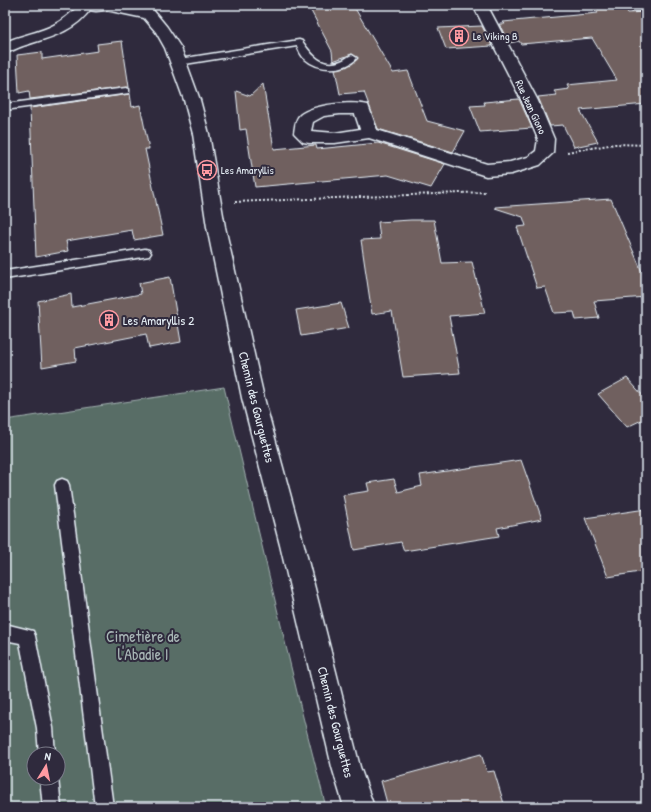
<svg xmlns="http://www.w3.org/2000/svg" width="651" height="812" font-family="'Patrick Hand',sans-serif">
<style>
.green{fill:#596d66;stroke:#a0afaf;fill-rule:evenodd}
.building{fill:#70605e;stroke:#e8f1f8}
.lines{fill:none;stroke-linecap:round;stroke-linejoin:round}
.service-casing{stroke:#e8f1f8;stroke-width:3}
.minor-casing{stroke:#e8f1f8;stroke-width:3}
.secondary-casing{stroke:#e8f1f8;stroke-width:3}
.path{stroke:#e8f1f8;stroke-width:2;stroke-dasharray:2 2;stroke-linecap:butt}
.service{fill:#2f2a3d;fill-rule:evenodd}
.minor{fill:#2f2a3d;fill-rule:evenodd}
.secondary{fill:#2f2a3d;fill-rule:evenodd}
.labels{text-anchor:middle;stroke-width:4;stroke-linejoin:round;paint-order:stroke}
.far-poi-label{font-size:11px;fill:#e8f1f8;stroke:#2f2a3d;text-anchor:start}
.far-street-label{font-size:11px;fill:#e8f1f8;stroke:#2f2a3d}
.poi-label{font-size:13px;fill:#e8f1f8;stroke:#2f2a3d;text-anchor:start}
.street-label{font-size:13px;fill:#e8f1f8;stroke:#2f2a3d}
.near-park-label{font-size:16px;fill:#a8b6b6;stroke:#2f2a3d}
</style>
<rect width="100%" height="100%" fill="#2f2a3d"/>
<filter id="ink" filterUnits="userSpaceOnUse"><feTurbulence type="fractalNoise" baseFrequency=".025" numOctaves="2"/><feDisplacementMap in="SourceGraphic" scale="8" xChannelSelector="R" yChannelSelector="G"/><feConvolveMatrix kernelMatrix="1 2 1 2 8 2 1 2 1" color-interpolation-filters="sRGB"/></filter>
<g filter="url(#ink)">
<path class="green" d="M224,387L301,709L326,807H5V420ZM34,754H58V778H34Z"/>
<g class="building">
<polygon points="314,5 353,5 393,73 408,71 427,121 465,131 453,152 378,129 364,92 340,94 335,69 346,67 358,58 352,54 333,61 332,51 310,9 316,8"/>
<polygon points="592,5 623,5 628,13 646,12 646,104 580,110 598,142 574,147 563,125 550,126 538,97 557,95 554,91 569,89 567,85 617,80 592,38 521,44 519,41 509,43 499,24 505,24 503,22 598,13"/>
<polygon points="482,26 492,46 446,49 438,28"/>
<polygon points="122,41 129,87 30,99 29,91 19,93 17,55 42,52 42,59 98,51 97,44"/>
<polygon points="263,84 274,149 316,145 317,149 378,143 445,164 431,188 388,175 255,187 246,129 240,130 236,91 250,96"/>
<polygon points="130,94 132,107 140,105 149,149 145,149 163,235 134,240 132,230 66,241 68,251 36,257 30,108"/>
<polygon points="519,99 532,128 480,132 470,106 485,105 484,102"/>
<polygon points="611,199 646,281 646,297 594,301 599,318 576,320 574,312 554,313 545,287 537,288 517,227 526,226 523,217 495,208 495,207"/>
<polygon points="411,220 434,220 442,263 472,262 485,313 449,316 460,373 403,377 392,311 372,314 361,240 380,239 378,222"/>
<polygon points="170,277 181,342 149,348 146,334 75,348 76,361 42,367 38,301 71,294 72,307 141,294 139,283"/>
<polygon points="341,303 349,328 301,336 296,310"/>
<polygon points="627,378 646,399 646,418 627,427 598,394"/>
<polygon points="521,460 542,519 497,528 499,536 404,551 401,542 354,550 343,495 369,491 367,483 394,479 398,492 422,486 420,475"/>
<polygon points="646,509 646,571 608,577 585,518"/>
<polygon points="481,754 487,772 494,771 505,807 388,807 381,781"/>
</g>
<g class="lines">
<g class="service-casing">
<g id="service">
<polygon points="630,5 638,5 640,9 639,11 633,11"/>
<path d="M299,40L302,41C311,54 322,69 341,61C345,60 348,56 352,55L357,58C345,72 318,71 305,59C301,56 299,50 297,46L179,65L174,62L179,59Z"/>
<polygon points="126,88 129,89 129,93 5,110 5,104"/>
<polygon points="145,249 149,250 151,253 149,256 5,279 5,271"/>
<polygon points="62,479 67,481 69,485 113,807 95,807 55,485 57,481"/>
<polygon points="5,624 33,631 35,636 53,728 55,754 39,754 37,728 20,643 5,640"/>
<polygon points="40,778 58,778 61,807 43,807"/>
</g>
</g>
<g class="minor-casing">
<g id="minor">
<path d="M79,5H91L92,7C76,31 52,37 26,45C19,47 12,51 5,53V42C36,30 54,32 79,5Z"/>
<path d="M473,5H487L538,101L554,139L553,153L540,165L511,174L486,176L369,138L335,143H309L303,142L294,133C295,128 295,119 300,115C313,104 352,101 368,105L377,130L487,164L510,162L528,157L536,151L538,139L522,101ZM340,114H355L360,129L335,133L311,131L313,122L324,116Z"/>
</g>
</g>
<g class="secondary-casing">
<polygon id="secondary" points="71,5 124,5 135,7 134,5 149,5 167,27 181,48 200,100 209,134 225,227 264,398 304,545 360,767 374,807 344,807 332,767 280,545 242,398 207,227 193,134 184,100 165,48 156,32 144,18 106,10 96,11 73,8"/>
</g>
<g class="path">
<polyline points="567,152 615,144 646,145"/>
<polyline points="235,202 485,192"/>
</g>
<use href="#service" class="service"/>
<use href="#minor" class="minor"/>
<use href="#secondary" class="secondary"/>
</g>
</g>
<defs>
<g id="building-ring" transform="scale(1)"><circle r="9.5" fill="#2f2a3d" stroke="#ff9aa2" stroke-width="1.5"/><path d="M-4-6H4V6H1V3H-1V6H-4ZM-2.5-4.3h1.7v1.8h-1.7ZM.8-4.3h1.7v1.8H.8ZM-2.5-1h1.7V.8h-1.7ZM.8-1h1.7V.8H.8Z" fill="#ff9aa2"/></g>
<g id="bus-ring" transform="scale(1)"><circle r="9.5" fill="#2f2a3d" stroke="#ff9aa2" stroke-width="1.5"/><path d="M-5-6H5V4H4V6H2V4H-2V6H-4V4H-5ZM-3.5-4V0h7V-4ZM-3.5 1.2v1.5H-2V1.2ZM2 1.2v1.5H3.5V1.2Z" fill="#ff9aa2"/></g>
</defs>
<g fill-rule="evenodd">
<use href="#building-ring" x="459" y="36"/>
<use href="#bus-ring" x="207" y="170"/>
<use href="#building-ring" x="109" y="320"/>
</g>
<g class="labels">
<g class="far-poi-label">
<text x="473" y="40">Le Viking B</text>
<text x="221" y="174">Les Amaryllis</text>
</g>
<g class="far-street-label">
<text transform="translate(531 107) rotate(65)" y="4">Rue Jean Giono</text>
</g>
<g class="poi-label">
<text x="123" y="325">Les Amaryllis 2</text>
</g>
<g class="street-label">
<text transform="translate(257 407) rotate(76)" y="5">Chemin des Gourguettes</text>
<text transform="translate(336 722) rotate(76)" y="5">Chemin des Gourguettes</text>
</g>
<g class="near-park-label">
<text x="143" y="642">Cimetière de<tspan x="143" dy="18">l'Abadie I</tspan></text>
</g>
</g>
<rect width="651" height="812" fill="none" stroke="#2f2a3d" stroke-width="20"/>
<rect x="10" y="10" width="631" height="792" fill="none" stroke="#e8f1f8" stroke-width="1.5" filter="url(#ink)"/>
<g transform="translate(46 766) rotate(10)"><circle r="19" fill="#2f2a3d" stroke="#797a88"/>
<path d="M0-3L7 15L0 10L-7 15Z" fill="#ff9aa2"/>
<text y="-6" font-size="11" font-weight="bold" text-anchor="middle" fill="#e8f1f8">N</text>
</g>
</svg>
